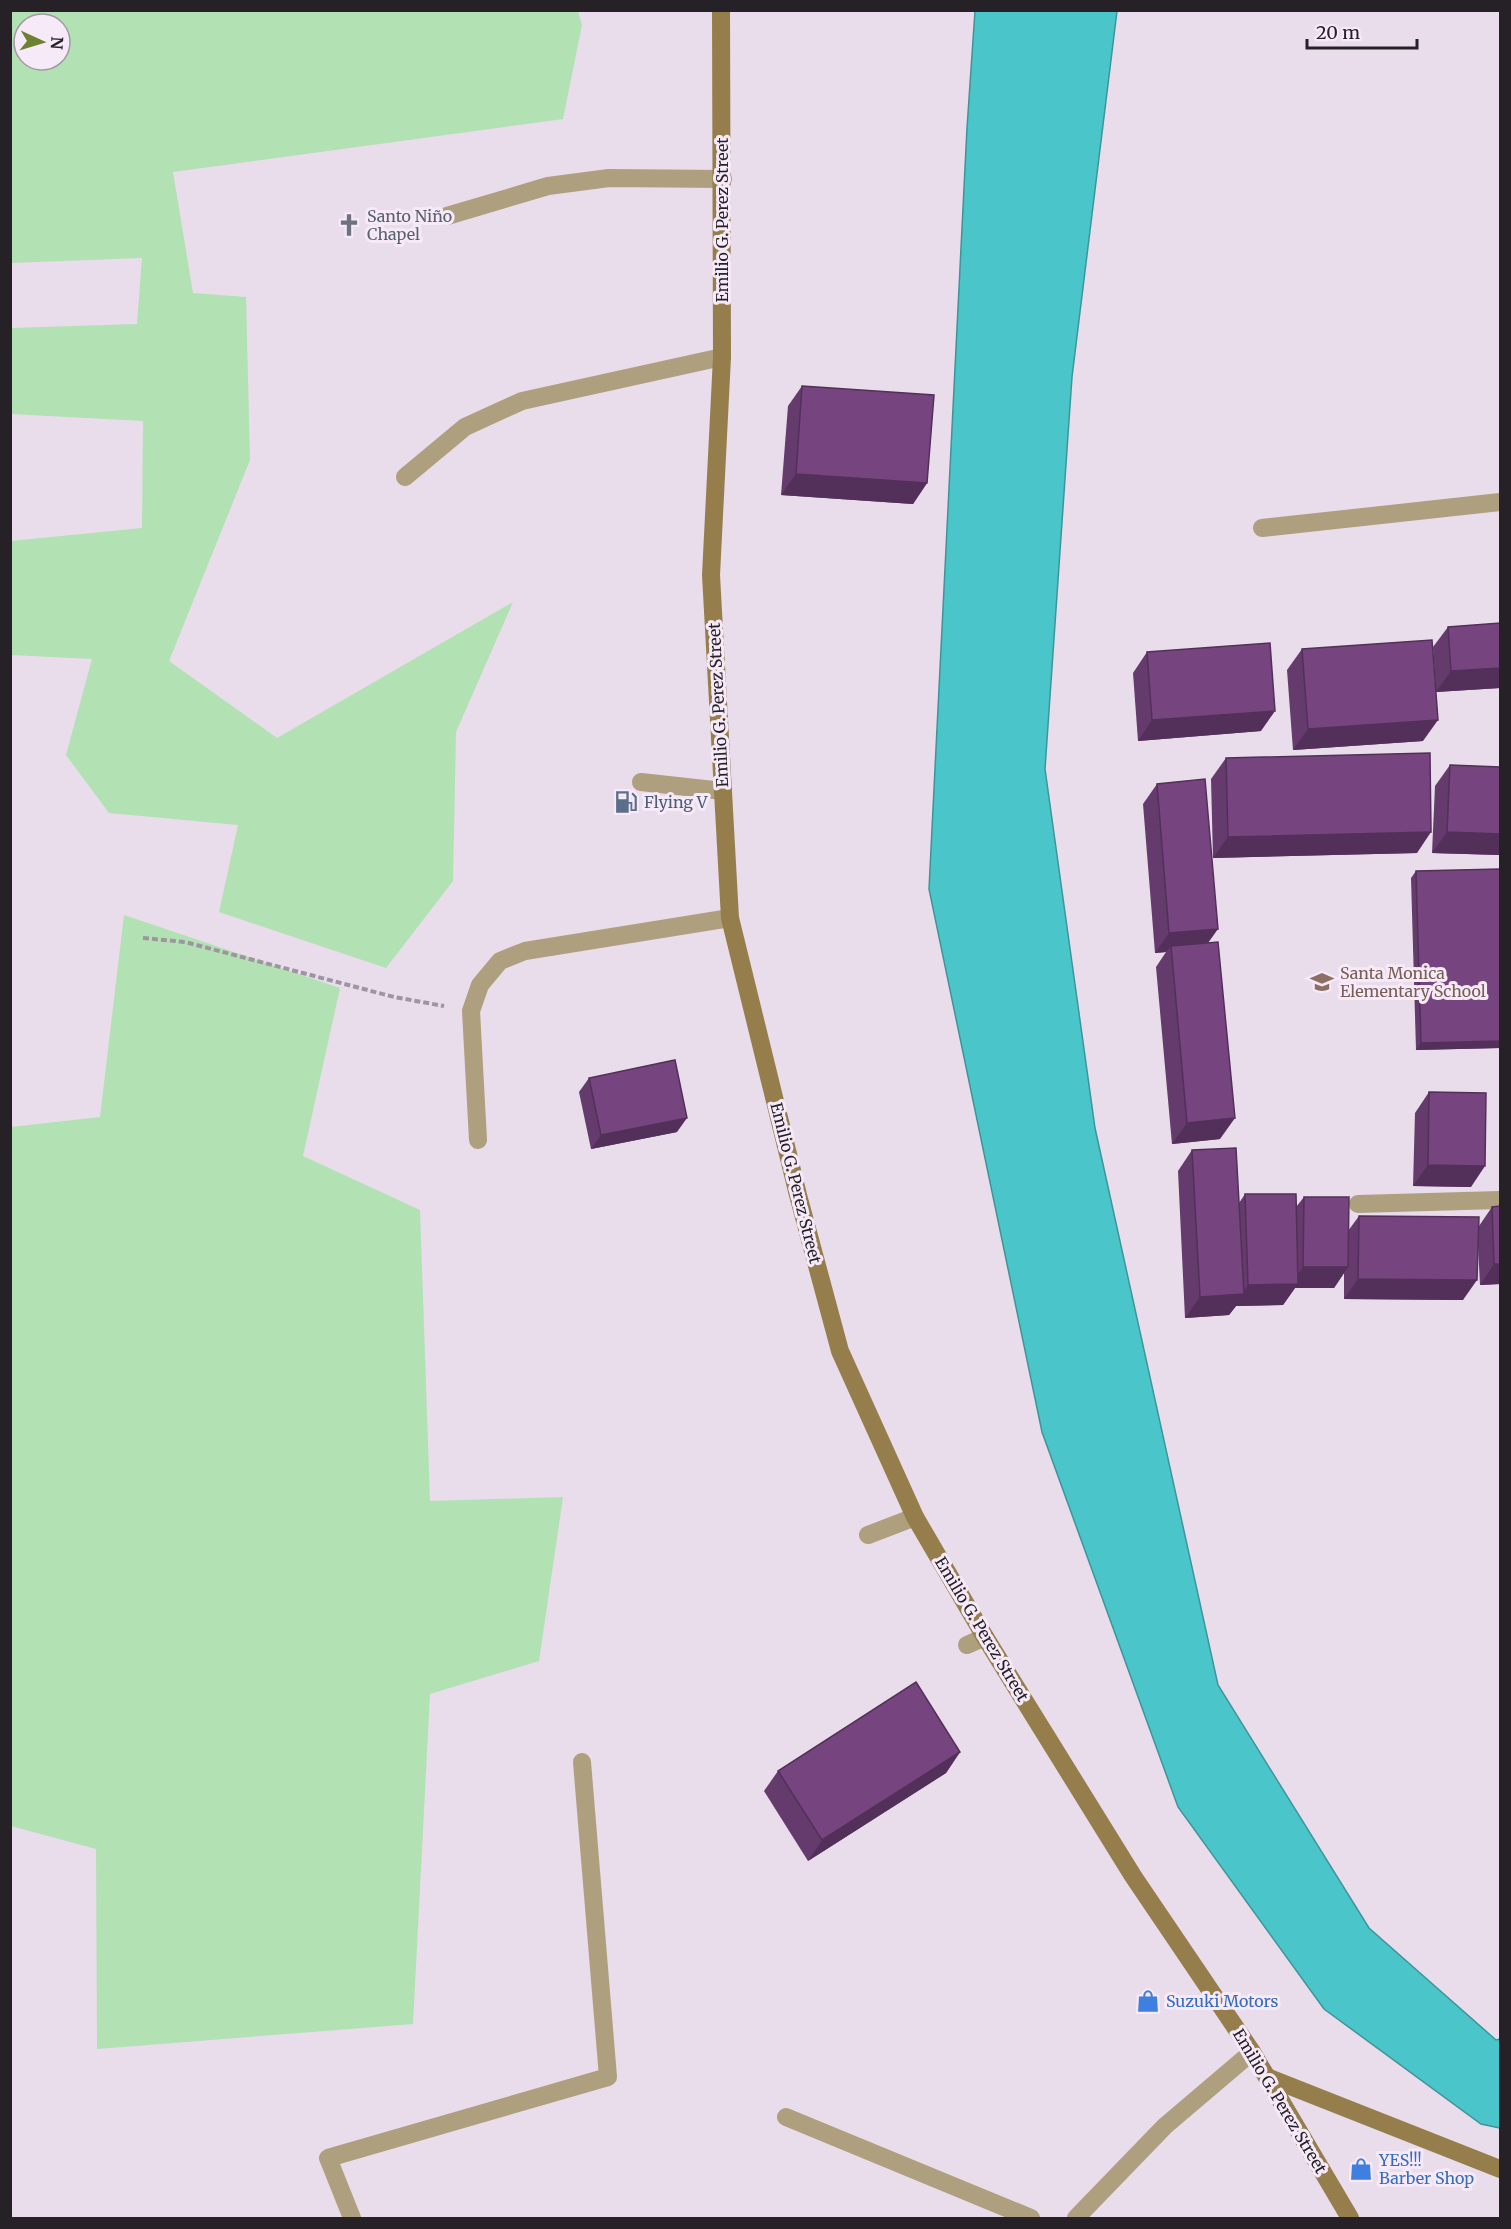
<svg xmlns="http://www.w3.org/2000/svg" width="1511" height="2229" font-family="Merriweather,serif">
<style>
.green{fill:#b2e1b4;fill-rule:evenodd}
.water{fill:#4ac6ca;stroke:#3f9499;stroke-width:1.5}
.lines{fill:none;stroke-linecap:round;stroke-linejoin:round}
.path{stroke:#9f95a0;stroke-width:4;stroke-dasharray:6 3;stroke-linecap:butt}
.lane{stroke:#ae9f7e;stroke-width:18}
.street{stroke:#ae9f7e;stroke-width:18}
.secondary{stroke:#957e4c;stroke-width:18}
.wall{fill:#653a6d}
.shaded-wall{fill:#533059}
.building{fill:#76447f;stroke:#533059;stroke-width:1.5}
.labels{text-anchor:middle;stroke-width:6;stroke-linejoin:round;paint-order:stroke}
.worship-label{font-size:16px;fill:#5b616d;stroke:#f6e9f8;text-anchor:start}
.street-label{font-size:16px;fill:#252126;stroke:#f6e9f8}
.service-label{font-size:16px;fill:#4e5e75;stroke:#f6e9f8;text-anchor:start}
.education-label{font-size:16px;fill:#785e54;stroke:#f6e9f8;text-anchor:start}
.shop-label{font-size:16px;fill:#366cbe;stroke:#f6e9f8;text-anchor:start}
</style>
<rect width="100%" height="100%" fill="#e9dceb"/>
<g class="green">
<path d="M11,10L578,11L582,25L563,119L173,172L193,293L246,297L250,460L169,661L277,738L513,602L456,732L453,881L386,968L219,912L238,825L109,813L66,755L92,659L11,655V541L142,528L143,421L11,414V328L137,324L142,258L11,263ZM24,24H60V60H24Z"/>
<polygon points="124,915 340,988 303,1156 420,1210 430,1501 563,1497 539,1661 430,1694 413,2024 97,2049 96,1849 11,1826 11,1127 100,1117"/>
</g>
<polygon class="water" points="975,11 1117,11 1072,377 1045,769 1095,1128 1218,1685 1369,1928 1496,2040 1500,2039 1500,2128 1481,2124 1324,2009 1178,1807 1042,1432 929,889 967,128"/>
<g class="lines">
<polyline class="path" points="143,938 185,942 394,997 444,1006"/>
<g class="lane">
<polyline points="405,477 465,427 522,401 722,357"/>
<polyline points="641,782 723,791"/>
<polyline points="1358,1204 1500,1200"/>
<polyline points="868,1535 915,1517"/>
<polyline points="967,1645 985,1637"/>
</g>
<g class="street">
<polyline points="447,216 548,186 609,178 723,179"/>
<polyline points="1262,528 1500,502"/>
<polyline points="478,1140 471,1011 480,985 500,961 525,951 730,918"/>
<polyline points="786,2117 1031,2218"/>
<polyline points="352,2218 328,2158 608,2077 582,1762"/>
<polyline points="1076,2218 1165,2126 1252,2052"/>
</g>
<g class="secondary">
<polyline points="721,10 722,357 711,575 730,918 798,1195 840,1351 915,1517 985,1637 1133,1876 1252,2052 1350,2218"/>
<polyline points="1267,2077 1500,2169"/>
</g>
</g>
<g class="wall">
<polygon points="802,386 927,483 913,504 781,495 788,406"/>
<polygon points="1500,623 1500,688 1436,692 1433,647 1448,627"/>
<polygon points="1302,649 1423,741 1293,750 1287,670"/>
<polygon points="1147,652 1261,731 1138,741 1133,673"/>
<polygon points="1226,758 1417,853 1213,858 1211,779"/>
<polygon points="1450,765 1500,767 1500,855 1432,853 1435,786"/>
<polygon points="1157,784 1208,943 1220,1139 1172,1144 1156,967 1166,952 1155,953 1143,804"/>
<polygon points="1500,869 1500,1048 1416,1050 1411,878 1416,871"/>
<polygon points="589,1078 677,1132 591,1149 579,1092"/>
<polygon points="1429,1092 1471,1187 1413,1186 1415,1113"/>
<polygon points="1192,1150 1239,1203 1245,1194 1296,1207 1304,1197 1348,1231 1359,1216 1479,1226 1492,1207 1500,1206 1500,1284 1480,1285 1478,1245 1463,1300 1344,1299 1344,1273 1334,1288 1295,1288 1283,1305 1236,1306 1229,1315 1185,1318 1178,1171"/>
<polygon points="960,1752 946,1773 808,1861 764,1791 778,1771"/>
</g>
<g class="shaded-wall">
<polygon points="796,474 927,483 913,504 781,495"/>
<polygon points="1500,668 1500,688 1436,692 1451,671"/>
<polygon points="1275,711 1261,731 1138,741 1152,720"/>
<polygon points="1438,720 1423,741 1293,750 1308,729"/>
<polygon points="1431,832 1417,853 1213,858 1228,837"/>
<polygon points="1447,832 1500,834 1500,855 1432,853"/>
<polygon points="1218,929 1203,950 1171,946 1166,952 1155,953 1169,933"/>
<polygon points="1500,1041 1500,1048 1416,1050 1421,1043"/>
<polygon points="687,1118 677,1132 591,1149 601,1135"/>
<polygon points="1235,1118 1220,1139 1172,1144 1187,1123"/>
<polygon points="1428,1165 1485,1166 1471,1187 1413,1186"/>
<polygon points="1494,1264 1500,1264 1500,1284 1480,1285"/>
<polygon points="1303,1267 1348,1267 1334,1288 1295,1288 1283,1305 1236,1306 1229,1315 1185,1318 1200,1297 1241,1295 1248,1285 1291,1285"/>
<polygon points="1358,1279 1477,1280 1463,1300 1344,1299"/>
<polygon points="960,1752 946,1773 808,1861 822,1840"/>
</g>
<g class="building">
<polygon points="802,386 934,395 927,483 796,474"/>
<polygon points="1500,623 1500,668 1451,671 1448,627"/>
<polygon points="1432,640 1438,720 1308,729 1302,649"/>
<polygon points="1270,643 1275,711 1152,720 1147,652"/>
<polygon points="1430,753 1431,832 1228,837 1226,758"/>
<polygon points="1450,765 1500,767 1500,834 1447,832"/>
<polygon points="1205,779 1218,929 1169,933 1157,784"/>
<polygon points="1500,869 1500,1041 1421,1043 1416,871"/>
<polygon points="1218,942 1235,1118 1187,1123 1171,946"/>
<polygon points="675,1060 687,1118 601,1135 589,1078"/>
<polygon points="1429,1092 1486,1093 1485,1166 1428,1165"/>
<polygon points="1236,1148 1244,1294 1200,1297 1192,1150"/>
<polygon points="1245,1194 1296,1194 1298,1284 1248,1285"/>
<polygon points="1304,1197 1349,1197 1348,1267 1303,1267"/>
<polygon points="1500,1206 1500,1264 1494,1264 1492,1207"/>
<polygon points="1359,1216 1479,1217 1477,1280 1358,1279"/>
<polygon points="916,1682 960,1752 822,1840 778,1771"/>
</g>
<defs>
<g id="church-bare" transform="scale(1.8)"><path d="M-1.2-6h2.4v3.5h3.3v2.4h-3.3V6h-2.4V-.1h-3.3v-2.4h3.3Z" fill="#6b7280" stroke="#f6e9f8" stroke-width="2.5" paint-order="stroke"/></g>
<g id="fuel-bare" transform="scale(1.8)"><path d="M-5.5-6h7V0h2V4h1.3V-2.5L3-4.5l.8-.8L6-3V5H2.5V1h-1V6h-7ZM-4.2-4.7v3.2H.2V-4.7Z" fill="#5c6f8a" stroke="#f6e9f8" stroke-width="2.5" paint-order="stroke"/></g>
<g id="school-bare" transform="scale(1.8)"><path d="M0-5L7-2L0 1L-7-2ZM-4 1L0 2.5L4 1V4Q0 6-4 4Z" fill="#8d6e63" stroke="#f6e9f8" stroke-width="2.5" paint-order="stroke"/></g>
<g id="shop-bare" transform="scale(1.8)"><path d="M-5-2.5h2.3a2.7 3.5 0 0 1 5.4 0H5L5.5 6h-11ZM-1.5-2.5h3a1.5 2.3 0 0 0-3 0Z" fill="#3f7fe0" stroke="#f6e9f8" stroke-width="2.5" paint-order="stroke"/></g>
</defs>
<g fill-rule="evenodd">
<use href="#church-bare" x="349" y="225"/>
<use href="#fuel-bare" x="626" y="802"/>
<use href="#school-bare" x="1322" y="982"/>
<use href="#shop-bare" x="1148" y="2001"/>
<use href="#shop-bare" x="1361" y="2169"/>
</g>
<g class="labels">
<g class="worship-label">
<text x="367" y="222">Santo Niño<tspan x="367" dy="18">Chapel</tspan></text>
</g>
<g class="street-label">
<text transform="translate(722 220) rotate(-90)" y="6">Emilio G. Perez Street</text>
<text transform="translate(718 705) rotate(-93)" y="6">Emilio G. Perez Street</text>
<text transform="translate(796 1183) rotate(76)" y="6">Emilio G. Perez Street</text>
<text transform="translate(982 1629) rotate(59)" y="6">Emilio G. Perez Street</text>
<text transform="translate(1280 2101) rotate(59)" y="6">Emilio G. Perez Street</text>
</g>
<g class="service-label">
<text x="644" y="808">Flying V</text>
</g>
<g class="education-label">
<text x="1340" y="979">Santa Monica<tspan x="1340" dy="18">Elementary School</tspan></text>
</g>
<g class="shop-label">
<text x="1166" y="2007">Suzuki Motors</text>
<text x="1379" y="2166">YES!!!<tspan x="1379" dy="18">Barber Shop</tspan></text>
</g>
</g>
<rect width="1511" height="2229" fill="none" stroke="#252126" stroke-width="24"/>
<g transform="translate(42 42) rotate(94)"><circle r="28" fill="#f6e9f8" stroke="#a299a4" stroke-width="1.5"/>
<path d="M0-4.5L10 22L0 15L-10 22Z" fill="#6d8131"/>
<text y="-9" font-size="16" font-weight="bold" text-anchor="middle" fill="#252126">N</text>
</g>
<path d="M1307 39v9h110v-9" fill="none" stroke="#252126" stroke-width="3"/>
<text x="1316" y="39" font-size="18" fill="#252126" stroke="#f6e9f8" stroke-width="4.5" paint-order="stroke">20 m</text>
</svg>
